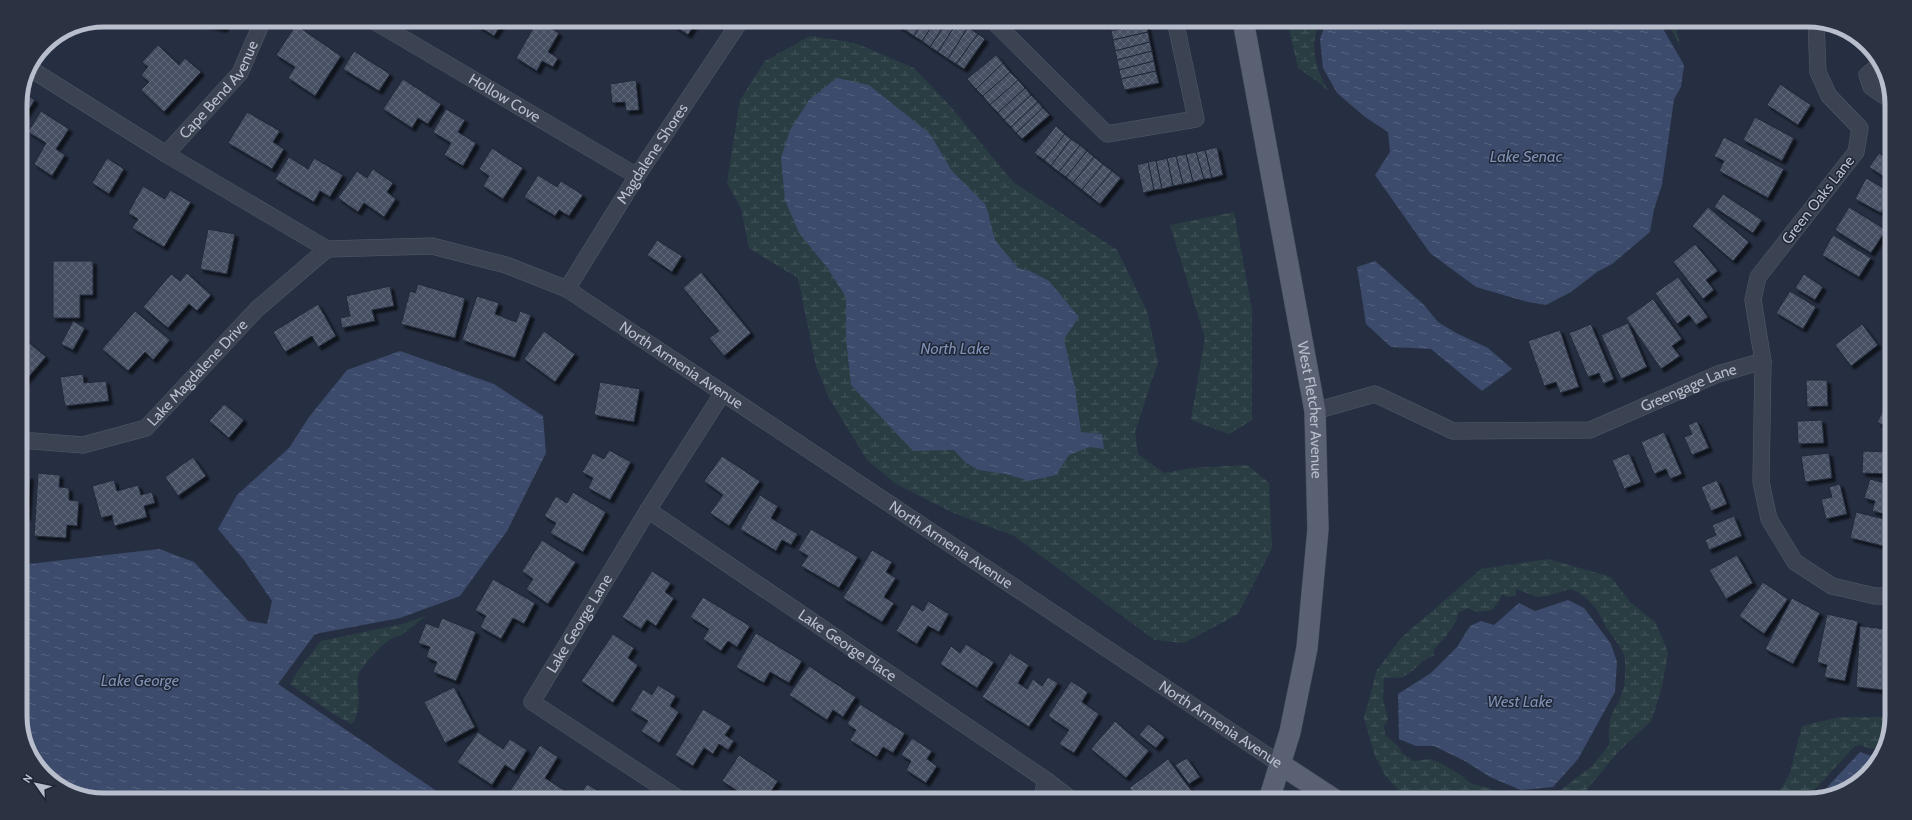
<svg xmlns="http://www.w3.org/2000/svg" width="1912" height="820" font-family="Cabin,sans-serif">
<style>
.wetland{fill:url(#wetland-marsh);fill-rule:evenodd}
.water{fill:url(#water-ripples)}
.building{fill:url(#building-cross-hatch);stroke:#222939;filter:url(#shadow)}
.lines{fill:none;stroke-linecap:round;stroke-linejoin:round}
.minor-casing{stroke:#535a69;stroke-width:17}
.major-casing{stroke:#454b5b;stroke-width:22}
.minor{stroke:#3b4252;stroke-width:16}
.major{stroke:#596172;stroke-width:21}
.labels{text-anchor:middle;stroke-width:3;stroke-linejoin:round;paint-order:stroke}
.street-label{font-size:15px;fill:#b8becc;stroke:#1f2737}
.water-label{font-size:16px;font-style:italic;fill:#7f90b3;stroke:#1f2737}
.rim{fill:none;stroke:#b8becc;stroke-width:5}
</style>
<defs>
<pattern id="wetland-marsh" width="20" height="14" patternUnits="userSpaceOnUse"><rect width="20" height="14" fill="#293d43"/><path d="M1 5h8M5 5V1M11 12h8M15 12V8" fill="none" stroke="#46575d"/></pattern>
<pattern id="water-ripples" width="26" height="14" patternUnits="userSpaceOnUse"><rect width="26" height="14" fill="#3c4b6b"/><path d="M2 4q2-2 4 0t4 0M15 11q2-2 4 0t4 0" fill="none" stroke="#56637f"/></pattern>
<pattern id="building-cross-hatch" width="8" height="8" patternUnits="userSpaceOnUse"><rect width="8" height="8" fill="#464f64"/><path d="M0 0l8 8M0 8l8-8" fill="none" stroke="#5f6779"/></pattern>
<filter id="shadow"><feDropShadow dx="3.5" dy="3.5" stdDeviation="1" flood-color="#0009"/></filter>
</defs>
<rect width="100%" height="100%" fill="#262f42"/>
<g class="wetland">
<path d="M1287,20H1319C1310,50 1314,64 1328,91L1320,83L1298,68Z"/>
<polygon points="1662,20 1672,20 1676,27 1680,45 1668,24"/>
<polygon points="810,36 855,43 914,68 951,107 1013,182 1117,250 1147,311 1158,362 1135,432 1138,454 1164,473 1192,468 1247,465 1269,483 1272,548 1238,614 1184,643 1155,640 1014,536 954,513 896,484 867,460 829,398 816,366 798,278 749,248 741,208 727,183 740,100 765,61"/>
<polygon points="1234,212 1252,310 1252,420 1229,434 1191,420 1205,338 1170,225"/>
<path d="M1548,559L1611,577L1630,602L1656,623L1668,653L1661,691L1651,721L1618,752L1578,800H1407L1385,775L1375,756L1364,718L1377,670L1402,637L1481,569ZM1516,589L1538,597L1546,596L1571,589C1586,595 1598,608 1604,623C1608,633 1625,648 1625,660C1625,672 1626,684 1621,696C1620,701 1616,707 1613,712C1608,722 1609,734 1609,745L1592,766L1561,790C1553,795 1529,799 1519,796C1513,794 1507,790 1501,792L1470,783L1462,776L1441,763L1429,759L1414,761L1402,753L1398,746L1385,735L1384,726L1388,719L1383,699L1384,677C1415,683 1414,660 1434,656V649L1447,635L1456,621L1458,613L1467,608L1477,612L1492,610L1499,601L1502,594L1508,597L1516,596Z"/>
<path d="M426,616L400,636C388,635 363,665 358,675C357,679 358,684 358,688C359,699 360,714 352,724L335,715L290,684L299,669L321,641L402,624Z"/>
<polygon points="1840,717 1892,717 1886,746 1871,749 1860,745 1855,746 1805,800 1775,800 1790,773 1802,726"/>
</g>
<g class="water">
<polygon points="1327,20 1622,20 1628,24 1652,22 1662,27 1684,65 1681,87 1674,99 1662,185 1654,209 1650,232 1612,264 1597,272 1571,292 1546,305 1528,302 1476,287 1430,253 1375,175 1390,152 1388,132 1365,117 1337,93 1323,68 1320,39"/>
<polygon points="837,78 869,85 930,134 952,171 986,205 995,240 1018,268 1030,271 1049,281 1079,317 1064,339 1075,388 1081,432 1102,434 1104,449 1090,447 1069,455 1056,475 1029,481 1006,474 978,470 965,462 954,450 913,451 851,385 846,339 846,297 826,266 799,233 785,200 781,158 790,130 809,100"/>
<polygon points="1375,261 1424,305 1438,322 1456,333 1488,348 1512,369 1482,391 1431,349 1391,347 1366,324 1357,267"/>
<polygon points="400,351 494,384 543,416 546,453 507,531 460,596 400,618 315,634 278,684 450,800 104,800 72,794 37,767 20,722 20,565 159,549 194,562 248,621 267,624 272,601 244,560 218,529 237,495 289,448 309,417 347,370"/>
<polygon points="1568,600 1584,608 1611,644 1617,662 1615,692 1578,759 1553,787 1521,790 1490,777 1465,761 1434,746 1416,746 1399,739 1398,694 1431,673 1457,647 1470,626 1481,621 1494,625 1519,603 1535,611"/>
<polygon points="1860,752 1871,756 1880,755 1855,786 1818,797"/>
</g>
<g class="building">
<polygon points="205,20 226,20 224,29 204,24"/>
<polygon points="469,20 504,20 494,36"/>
<polygon points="538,20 559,33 548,52 558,58 553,67 542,61 537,71 516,58"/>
<polygon points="668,20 697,20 688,35 667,21"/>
<polygon points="899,20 913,20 906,31 896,24"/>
<polygon points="913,20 924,20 914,36 906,31"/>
<polygon points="924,20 936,20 922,41 914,36"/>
<polygon points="936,20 948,20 930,47 922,41"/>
<polygon points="948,20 958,21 938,52 930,47"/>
<polygon points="1119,20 1145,20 1146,22 1111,31 1109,22"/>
<polygon points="1716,20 1753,20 1716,22"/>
<polygon points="958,21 968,27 948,59 938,52"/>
<polygon points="1146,22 1148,32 1113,40 1111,31"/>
<polygon points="296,25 341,56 315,96 288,78 295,67 276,55"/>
<polygon points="968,27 978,34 956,64 948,59"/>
<polygon points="1148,32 1150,42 1115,51 1113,40"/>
<polygon points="978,34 985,39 964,69 956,64"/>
<polygon points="1150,42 1152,51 1117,60 1115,51"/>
<polygon points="158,45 179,65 185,58 201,72 164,112 141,90 149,82 141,75 148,67 142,62"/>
<polygon points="354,51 390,74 379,91 343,69"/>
<polygon points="1152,51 1154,61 1119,70 1117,60"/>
<polygon points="996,55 1003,63 976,89 967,79"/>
<polygon points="1154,61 1156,71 1121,79 1119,70"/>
<polygon points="1003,63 1010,72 983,96 976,89"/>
<polygon points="1156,71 1159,83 1124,90 1121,79"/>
<polygon points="1010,72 1018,80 990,105 983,96"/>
<polygon points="403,79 441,104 428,124 418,118 412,128 383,109"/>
<polygon points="636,80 639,110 626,111 625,102 612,103 610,84"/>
<polygon points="1018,80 1025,88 998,113 990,105"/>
<polygon points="1780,84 1811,105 1798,125 1767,105"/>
<polygon points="1025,88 1031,95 1004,120 998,113"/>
<polygon points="22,92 35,100 20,123 20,98"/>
<polygon points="1031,95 1038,102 1011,127 1004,120"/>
<polygon points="1038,102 1043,108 1016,133 1011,127"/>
<polygon points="1043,108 1050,115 1022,139 1016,133"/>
<polygon points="446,109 465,120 458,132 476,143 463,166 444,155 451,143 433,132"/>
<polygon points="41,111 69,129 56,149 65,155 52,176 34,164 46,143 28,132"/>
<polygon points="247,112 280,131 273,142 284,149 272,169 228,143"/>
<polygon points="1755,117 1794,138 1782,161 1743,140"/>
<polygon points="1056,126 1065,134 1044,160 1034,153"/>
<polygon points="1065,134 1071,139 1051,166 1044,160"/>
<polygon points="1724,137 1784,169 1768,198 1719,171 1724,161 1714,156"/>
<polygon points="1071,139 1080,145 1059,172 1051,166"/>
<polygon points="1080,145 1087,151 1066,177 1059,172"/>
<polygon points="1217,147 1223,175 1212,178 1205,150"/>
<polygon points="492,148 523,168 503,199 483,186 489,176 479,169"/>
<polygon points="1205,150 1212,178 1204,179 1196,152"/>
<polygon points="1087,151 1094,157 1073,183 1066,177"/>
<polygon points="1196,152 1204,179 1193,182 1186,154"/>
<polygon points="1879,153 1892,162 1892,182 1869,167"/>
<polygon points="1186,154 1193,182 1183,184 1176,156"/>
<polygon points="1176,156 1183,184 1173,186 1167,158"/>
<polygon points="289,157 308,169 314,158 343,175 330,197 320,191 314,202 275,179"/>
<polygon points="1094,157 1103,164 1082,190 1073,183"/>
<polygon points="107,158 124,169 109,194 92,183"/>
<polygon points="1167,158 1173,186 1162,189 1156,161"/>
<polygon points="1152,161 1156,161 1162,189 1154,190 1148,162"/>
<polygon points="1148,162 1154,190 1143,193 1137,165"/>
<polygon points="1103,164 1112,171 1091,197 1082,190"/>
<polygon points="373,169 393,183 387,192 396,199 384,217 364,203 358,212 338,198 357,171 367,178"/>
<polygon points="1112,171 1121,178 1100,204 1091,197"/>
<polygon points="538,175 557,187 561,181 583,195 569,216 559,210 555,216 524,197"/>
<polygon points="1866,178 1892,193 1881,213 1855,199"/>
<polygon points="143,186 165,199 170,190 191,202 164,247 132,228 138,219 128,213"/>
<polygon points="1723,194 1762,220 1753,233 1714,207"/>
<polygon points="1708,207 1749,242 1733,261 1692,226"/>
<polygon points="1849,207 1886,230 1871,253 1835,230"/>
<polygon points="208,229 235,234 227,274 200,269"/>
<polygon points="1833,235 1871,258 1859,277 1822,255"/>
<polygon points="657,240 682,256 672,272 647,255"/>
<polygon points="1695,244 1718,271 1706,280 1714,290 1703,299 1673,262"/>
<polygon points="53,261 93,261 93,295 80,295 80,318 53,318"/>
<polygon points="701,272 751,333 724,356 709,338 719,331 683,288"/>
<polygon points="187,273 211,295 197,311 189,304 168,328 143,307 171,274 180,281"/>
<polygon points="1804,274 1823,287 1815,300 1795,288"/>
<polygon points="1678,277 1708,317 1696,325 1689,315 1677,324 1655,293"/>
<polygon points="418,284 465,298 455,338 401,324 410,291 415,293"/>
<polygon points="390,286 394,306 372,310 375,321 342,328 340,318 350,316 346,296"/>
<polygon points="1790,291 1816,307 1803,329 1776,313"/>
<polygon points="477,296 499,303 495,314 516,322 520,311 531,315 515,358 462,340"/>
<polygon points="1653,299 1682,339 1672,346 1680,356 1661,369 1626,318"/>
<polygon points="318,304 336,336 318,347 312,336 285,352 273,332"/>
<polygon points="135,311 170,340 153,360 145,352 128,371 102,349"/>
<polygon points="73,321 85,328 73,350 61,344"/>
<polygon points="1628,323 1647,367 1621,379 1601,335"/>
<polygon points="1591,324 1614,379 1603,384 1599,373 1588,377 1569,333"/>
<polygon points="1862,324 1878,345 1851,366 1835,345"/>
<polygon points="1560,330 1579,387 1560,393 1556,382 1544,386 1528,341"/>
<polygon points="544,331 575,354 555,382 524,359"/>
<polygon points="20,335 46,357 20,387"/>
<polygon points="1892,372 1892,388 1884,382"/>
<polygon points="83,374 84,383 106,381 109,401 65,406 60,377"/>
<polygon points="1806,380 1827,380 1828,406 1807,407"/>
<polygon points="600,382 640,389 634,422 594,415"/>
<polygon points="1889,400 1892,402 1892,430 1877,422"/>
<polygon points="224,404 244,420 229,438 209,421"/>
<polygon points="1822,420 1824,443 1798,444 1797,421"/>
<polygon points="1697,421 1709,448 1692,455 1684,437 1692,434 1688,425"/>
<polygon points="1664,432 1682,474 1670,479 1666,469 1654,474 1641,442"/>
<polygon points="609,450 631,462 610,500 588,488 593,478 582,472 593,453 604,459"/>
<polygon points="1863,451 1892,452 1891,474 1862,473"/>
<polygon points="1629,453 1641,482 1624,489 1612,460"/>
<polygon points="1829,453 1832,478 1805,482 1801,456"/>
<polygon points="722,456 760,481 729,526 710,513 723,495 704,481"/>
<polygon points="193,457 206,476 178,496 165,477"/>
<polygon points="38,473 60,475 59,487 69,488 69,500 79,501 77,526 67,525 66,538 34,536"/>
<polygon points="20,475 30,476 27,517 20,517"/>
<polygon points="1870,479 1892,485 1892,516 1872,511 1875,501 1864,498"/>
<polygon points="114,480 117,491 138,485 141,495 152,492 155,503 144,506 147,517 114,526 112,515 101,518 92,486"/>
<polygon points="1717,480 1727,504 1711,511 1701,487"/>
<polygon points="1840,484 1847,514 1826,519 1821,499 1832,497 1829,487"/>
<polygon points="573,492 606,512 583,552 550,533 556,523 544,516 556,496 567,503"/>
<polygon points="760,495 778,506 771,518 798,534 791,545 782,540 776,551 740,529"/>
<polygon points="1856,512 1892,521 1892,548 1850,538"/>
<polygon points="1734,516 1742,536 1709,550 1705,540 1716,535 1712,525"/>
<polygon points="811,529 858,557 839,588 801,566 808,556 798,550"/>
<polygon points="542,540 576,562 548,604 526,589 533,579 522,571"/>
<polygon points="872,550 892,562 886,572 896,578 884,597 894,603 882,622 843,598"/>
<polygon points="1737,555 1753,583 1726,599 1709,570"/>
<polygon points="652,571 671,583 665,592 674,598 656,626 647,620 641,629 622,617"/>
<polygon points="493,579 535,603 524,624 513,618 501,639 480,627 486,616 475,610"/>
<polygon points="1763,582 1788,599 1764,634 1739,616"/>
<polygon points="703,597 750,626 737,647 728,641 721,651 703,639 709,629 690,617"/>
<polygon points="1792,598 1820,613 1793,664 1765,649"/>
<polygon points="928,601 949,614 939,632 928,626 917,644 896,631 912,604 923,611"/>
<polygon points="1827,614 1858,621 1845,681 1824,677 1827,665 1817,662"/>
<polygon points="442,618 476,632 456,681 433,672 437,662 426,657 430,647 418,643 426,623 438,628"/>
<polygon points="1860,626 1886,629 1885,640 1892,641 1892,691 1856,687"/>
<polygon points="756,633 802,661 789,683 770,672 764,683 736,667"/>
<polygon points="613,634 634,648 628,658 638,665 613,703 581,681"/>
<polygon points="966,644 994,662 977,688 940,664 951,646 960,653"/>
<polygon points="1010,653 1029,665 1018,683 1027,689 1033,679 1042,686 1048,677 1058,683 1029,727 982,697"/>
<polygon points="809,666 856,697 843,717 833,710 827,720 789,695"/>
<polygon points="1071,681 1088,692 1082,702 1099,714 1074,753 1059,744 1069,730 1048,716"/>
<polygon points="658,685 676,696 670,706 679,712 659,743 641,731 648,721 630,710 643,689 652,695"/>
<polygon points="454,687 475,727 445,743 424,702"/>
<polygon points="860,704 905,733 893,753 883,747 877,757 850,740 856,730 847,724"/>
<polygon points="703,709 731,726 725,735 734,741 728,750 719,744 713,754 704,748 693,766 675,755"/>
<polygon points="1115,721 1149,751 1126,778 1091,749"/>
<polygon points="1148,724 1165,737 1156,748 1139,735"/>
<polygon points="478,732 503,749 510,739 527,750 514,771 505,765 492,785 457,762"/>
<polygon points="912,738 932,751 927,759 937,766 926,783 906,770 911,761 901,755"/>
<polygon points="540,745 558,757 545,778 564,790 557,800 511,800 506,797"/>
<polygon points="739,755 778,781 765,800 751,800 722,781"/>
<polygon points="1187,758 1200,777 1189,784 1175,765"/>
<polygon points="1168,759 1194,794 1186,800 1153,800 1152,798 1149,800 1139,800 1129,788"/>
<polygon points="587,784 613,800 576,800"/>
</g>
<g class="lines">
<g class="minor-casing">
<g id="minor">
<path id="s1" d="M372,20L637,176"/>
<polyline points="992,20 1107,134 1196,119 1175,20"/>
<polyline points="1816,21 1818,72 1829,96 1860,128 1856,152 1758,277 1753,300 1763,361 1761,482 1769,519 1795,562 1832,586 1875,596 1892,596"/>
<polyline points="1879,65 1867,75 1871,87 1892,101"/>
<path id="s2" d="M29,68L166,154L327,249L432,246L506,265L567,289L1280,764"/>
<path id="s3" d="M166,154L240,73L263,20"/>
<path id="s4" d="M567,289L637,176L741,20"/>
<path id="s5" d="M1315,411L1375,394L1453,431L1590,430L1718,374L1763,361"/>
<path id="s6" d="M20,440L83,445L146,428L257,309L327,249"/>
<path id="s7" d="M648,510L1046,780L1072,800"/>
<path id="s8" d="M681,800L532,702L648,510L722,394"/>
<polyline points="1041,800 1046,780"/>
</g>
</g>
<g class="major-casing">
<g id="major">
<path id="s9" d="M1243,20L1315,411L1318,529L1307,648L1290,732L1269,800"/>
<polyline points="1280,764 1335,800"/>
</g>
</g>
<use href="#minor" class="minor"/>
<use href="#major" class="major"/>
</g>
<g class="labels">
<g class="street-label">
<text dy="5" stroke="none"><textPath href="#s3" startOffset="84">Cape Bend Avenue</textPath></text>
<text dy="5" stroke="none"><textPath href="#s1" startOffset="154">Hollow Cove</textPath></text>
<text dy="5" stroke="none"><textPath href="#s4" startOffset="160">Magdalene Shores</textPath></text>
<text transform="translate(1818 200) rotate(-52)" y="5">Green Oaks Lane</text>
<text dy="5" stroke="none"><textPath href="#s2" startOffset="733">North Armenia Avenue</textPath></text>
<text dy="5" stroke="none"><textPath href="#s6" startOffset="204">Lake Magdalene Drive</textPath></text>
<text dy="5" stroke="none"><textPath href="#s5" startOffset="393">Greengage Lane</textPath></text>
<text dy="5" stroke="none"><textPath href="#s9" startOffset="396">West Fletcher Avenue</textPath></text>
<text dy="5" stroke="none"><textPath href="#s2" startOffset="1057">North Armenia Avenue</textPath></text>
<text dy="5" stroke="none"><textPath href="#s8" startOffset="270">Lake George Lane</textPath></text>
<text dy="5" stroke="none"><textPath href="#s7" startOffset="241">Lake George Place</textPath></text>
<text dy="5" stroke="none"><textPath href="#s2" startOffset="1381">North Armenia Avenue</textPath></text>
</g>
<g class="water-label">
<text x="1526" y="162">Lake Senac</text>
<text x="955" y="354">North Lake</text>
<text x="140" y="686">Lake George</text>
<text x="1520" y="707">West Lake</text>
</g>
</g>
<path d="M0 0H1912V820H0ZM104 27H1808A77 77 0 0 1 1885 104V716A77 77 0 0 1 1808 793H104A77 77 0 0 1 27 716V104A77 77 0 0 1 104 27Z" fill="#2b3343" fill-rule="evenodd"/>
<path class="rim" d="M104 27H1808A77 77 0 0 1 1885 104V716A77 77 0 0 1 1808 793H104A77 77 0 0 1 27 716V104A77 77 0 0 1 104 27Z"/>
<g transform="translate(36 784) rotate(303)" stroke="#1f2737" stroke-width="3" paint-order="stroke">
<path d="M0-3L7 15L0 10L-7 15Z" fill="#b8becc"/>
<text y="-6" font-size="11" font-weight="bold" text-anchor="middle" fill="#b8becc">N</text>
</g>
</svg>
